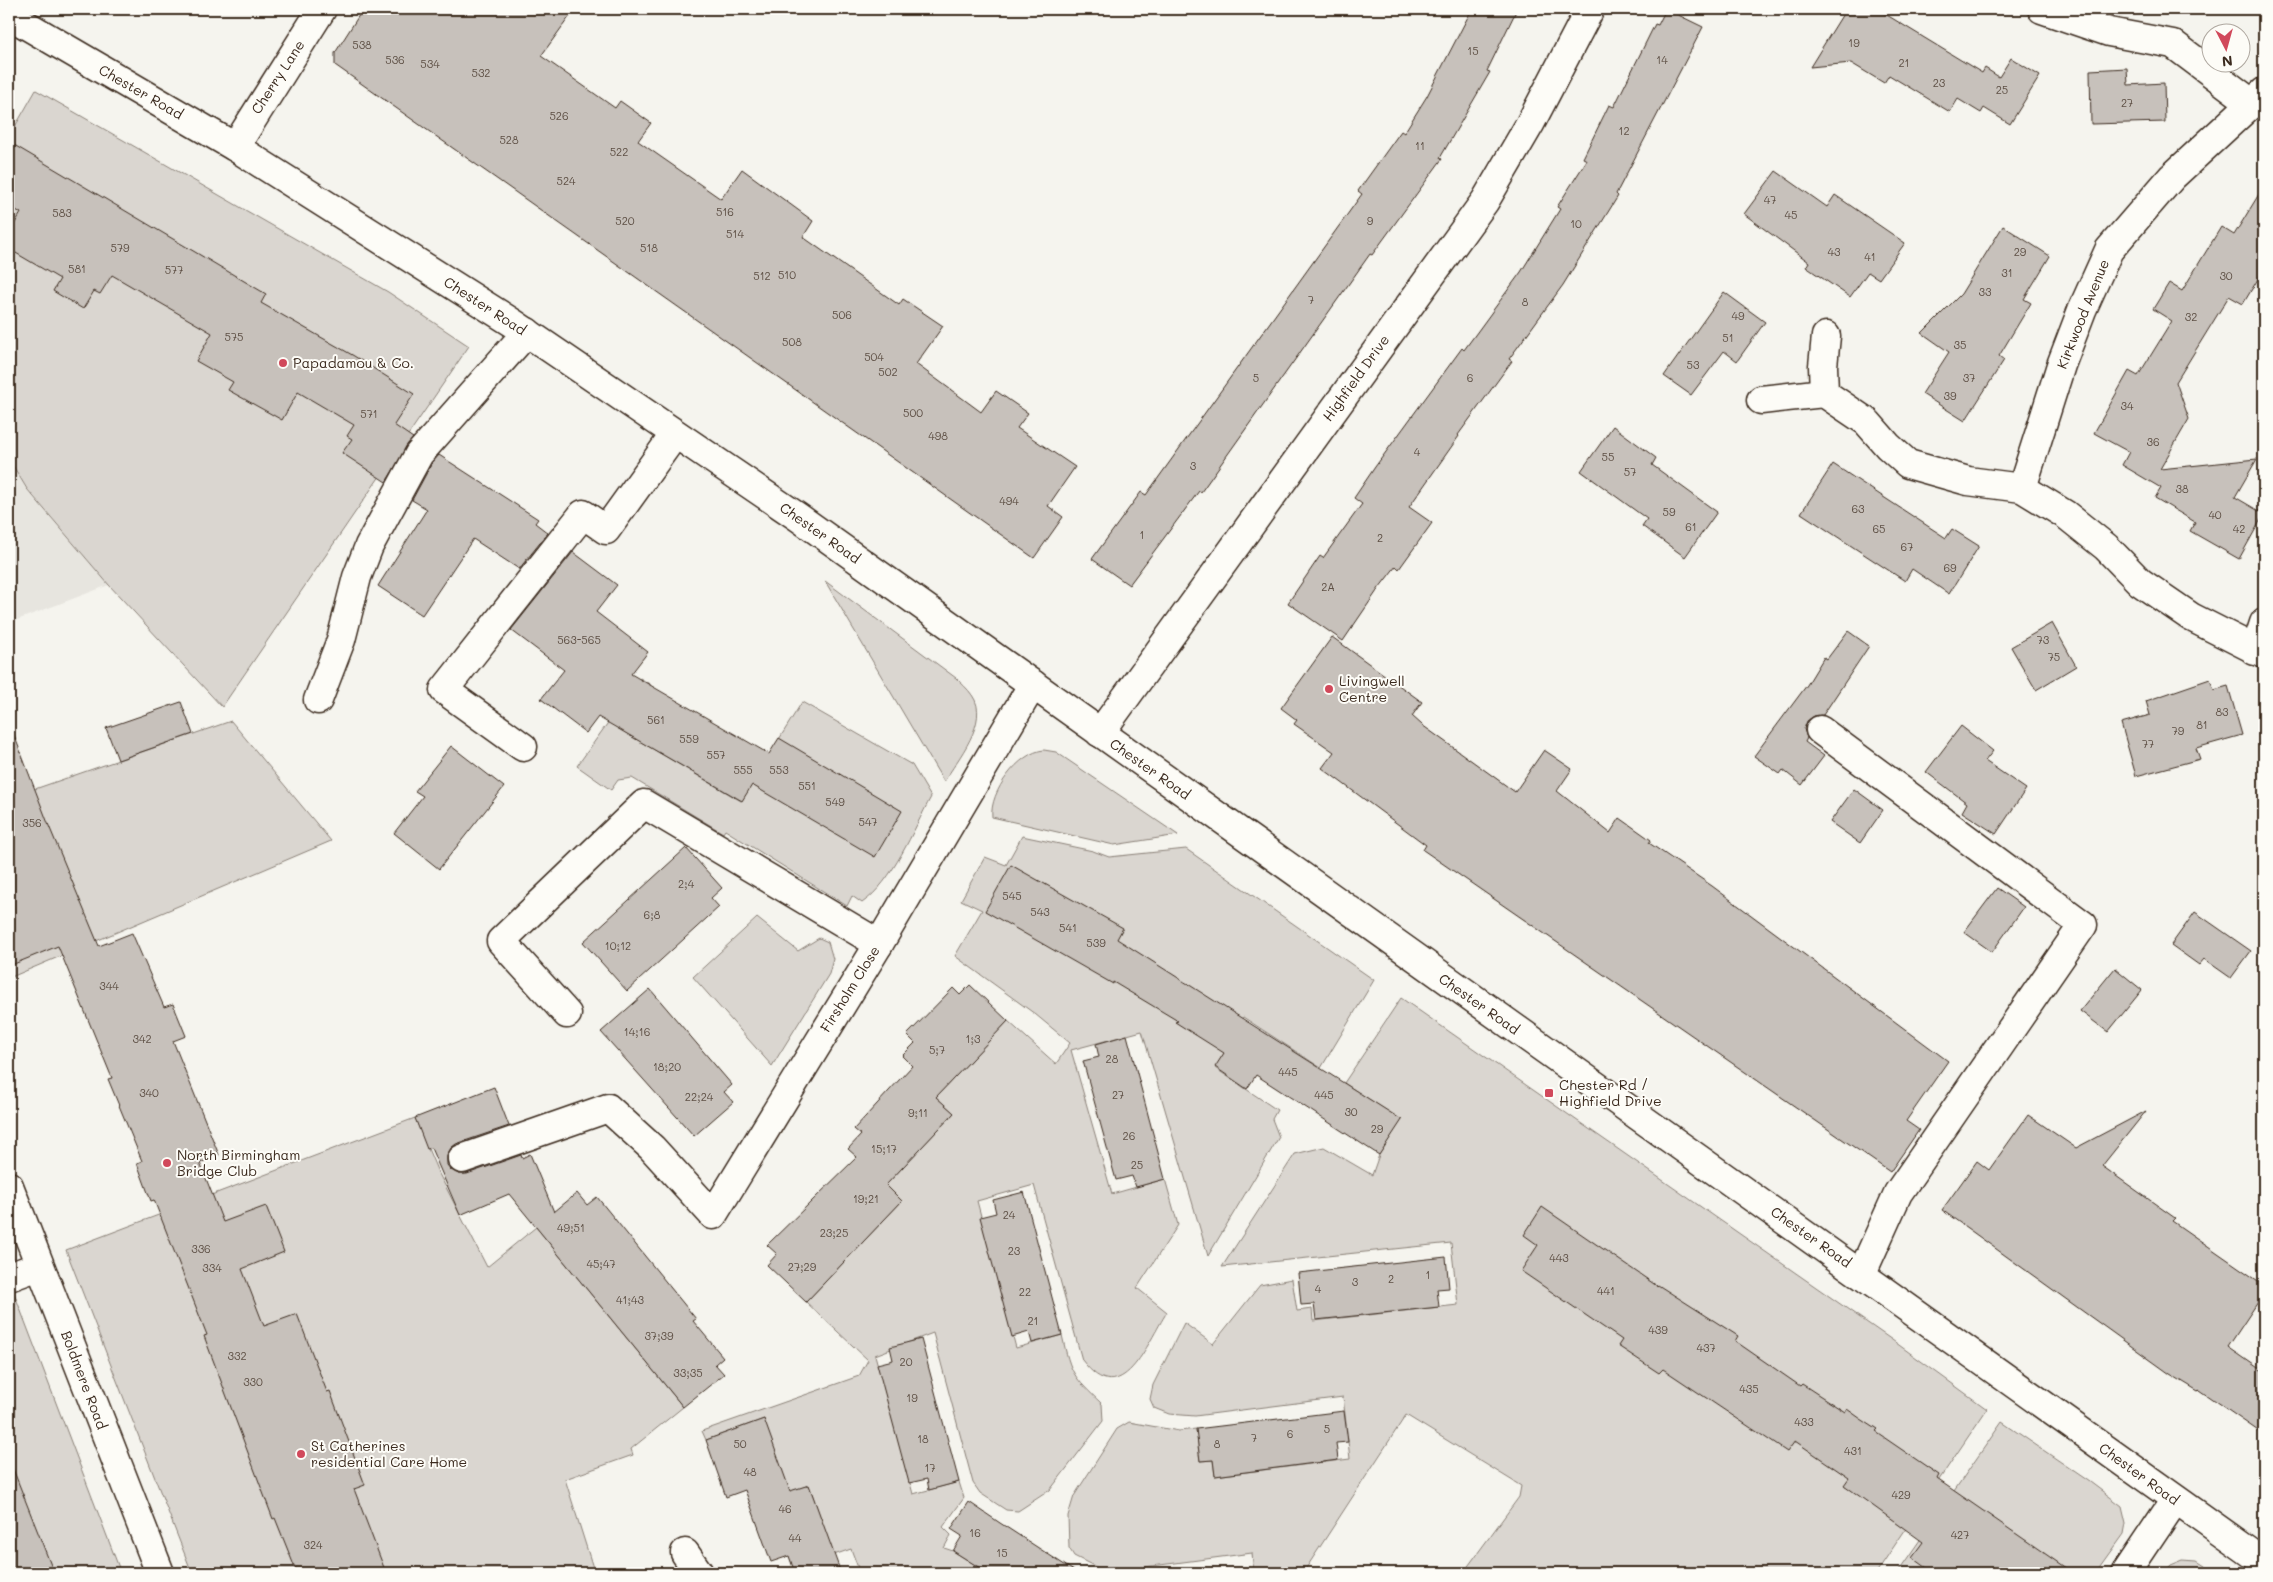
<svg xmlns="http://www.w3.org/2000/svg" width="2273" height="1582" font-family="Mali,sans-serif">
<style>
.built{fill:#e7e5df}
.green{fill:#dad6d0;stroke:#8a8077}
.building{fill:#c7c1bb;stroke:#3b2a1e}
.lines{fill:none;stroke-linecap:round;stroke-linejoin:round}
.minor-casing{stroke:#3b2a1e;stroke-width:31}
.major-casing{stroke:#3b2a1e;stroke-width:31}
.highway-casing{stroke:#3b2a1e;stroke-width:31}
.minor{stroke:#fdfcf7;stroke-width:28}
.major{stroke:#fdfcf7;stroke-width:28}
.highway{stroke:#fdfcf7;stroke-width:28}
.poi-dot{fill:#d1495b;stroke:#fdfcf7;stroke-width:2}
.labels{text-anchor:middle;stroke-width:4;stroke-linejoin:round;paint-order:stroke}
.number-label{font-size:11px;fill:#5e5045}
.street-label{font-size:14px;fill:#3b2a1e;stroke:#fdfcf7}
.poi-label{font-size:14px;fill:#3b2a1e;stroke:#fdfcf7;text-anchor:start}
</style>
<rect width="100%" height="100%" fill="#f5f4ee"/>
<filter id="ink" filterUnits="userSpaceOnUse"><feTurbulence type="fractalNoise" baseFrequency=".02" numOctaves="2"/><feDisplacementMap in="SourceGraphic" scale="10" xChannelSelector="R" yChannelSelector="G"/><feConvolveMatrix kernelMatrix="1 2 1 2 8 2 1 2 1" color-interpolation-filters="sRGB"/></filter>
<g filter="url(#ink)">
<polygon class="built" points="9,459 27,490 109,585 9,623"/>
<g class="green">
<polygon points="36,90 388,292 469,346 222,707 109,585 27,489 9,459 9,137"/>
<path d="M825,581L956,678C961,683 968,689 972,695C991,721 957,759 944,782Z"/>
<path d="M640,678L651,685L624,732L741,801L802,702L912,765L931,797C913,830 893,882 862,903L852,896L847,906L725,830L723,833L632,778L618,780L611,790L577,766Z"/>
<polygon points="231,721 331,841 9,978 9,798"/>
<path d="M1044,750L1056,752L1178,835L1114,845L992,817C989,792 1019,752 1044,750Z"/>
<path d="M1022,836L1093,851L1109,857L1186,849L1374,980L1321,1068L1243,1017L1222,1049L1225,1052L1215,1068L1277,1110L1272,1119L1279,1137L1208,1256L1142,1031L1071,1050L1112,1194L1165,1179L1178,1225L1137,1288L1167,1312C1147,1343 1122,1414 1082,1360L1034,1185L977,1201L1016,1348L1062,1335C1071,1375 1073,1376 1102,1404L1103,1421L1050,1490L1018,1511L1006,1510L980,1493L973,1483L933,1333L875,1355L913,1494L959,1482L964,1498L943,1527L951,1535L944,1548L953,1551L988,1573H860L851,1549L794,1569L789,1556L829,1542L809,1485L751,1506L748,1496L764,1419L706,1440L702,1431L859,1376L868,1360L806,1302L902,1201L886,1185L954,1113L936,1097L1008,1021L1056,1064L1070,1043L1035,1014L955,956L982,910L961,900L985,857L1006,865Z"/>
<polygon points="757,918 798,951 819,938 828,942 833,959 829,974 772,1066 693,977"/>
<polygon points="1401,998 1892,1340 1987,1409 1876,1573 1463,1573 1519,1497 1521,1486 1406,1415 1303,1573 1254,1573 1252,1553 1106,1572 1074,1556 1069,1548 1068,1516 1074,1496 1117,1429 1129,1422 1179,1431 1196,1429 1200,1461 1213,1460 1215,1476 1350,1459 1343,1397 1195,1416 1169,1414 1154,1408 1150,1399 1153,1385 1184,1323 1213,1344 1260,1285 1292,1279 1297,1311 1312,1309 1313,1321 1458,1305 1451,1243 1222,1267 1295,1154 1324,1147 1372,1175 1379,1155 1401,1120 1344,1083"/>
<polygon points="415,1118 437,1170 487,1267 536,1227 683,1407 631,1449 633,1455 565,1479 594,1571 589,1573 192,1573 66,1250"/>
<polygon points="11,1285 121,1573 9,1573 9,1286"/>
<polygon points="2002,1422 2090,1482 2122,1506 2126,1523 2124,1534 2096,1573 1897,1573"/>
<polygon points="2183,1560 2197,1561 2216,1573 2163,1573 2171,1565"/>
</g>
<g class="building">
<polygon points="363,9 575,9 541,56 615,108 620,101 651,123 638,141 721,199 742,169 813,221 803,237 899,305 903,299 943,326 916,364 981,412 996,391 1028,413 1017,428 1075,467 1048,506 1063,517 1034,558 335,65 335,53"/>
<polygon points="1472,9 1517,9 1487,71 1490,72 1440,158 1442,159 1372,255 1370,254 1201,492 1199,491 1129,585 1092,559 1141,492 1146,495 1362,194 1358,191 1401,131 1404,133 1427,96"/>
<polygon points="1666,9 1703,27 1616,194 1618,196 1563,285 1509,359 1512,361 1458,435 1459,436 1409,507 1432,523 1399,569 1396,566 1379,588 1343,641 1288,603 1320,556 1323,558 1362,504 1354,498 1375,467 1462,348 1464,350 1521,272 1560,209 1557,207 1587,160 1583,158 1609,105 1614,107 1655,24 1658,25"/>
<polygon points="1846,9 1877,9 1982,73 1985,68 1999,77 2011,58 2040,76 2010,124 1984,108 1981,113 1958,99 1950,112 1889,75 1884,83 1851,63 1810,67"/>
<polygon points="2127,68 2128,85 2164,83 2165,122 2091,124 2090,70"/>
<polygon points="9,142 266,294 261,303 354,356 414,394 394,425 413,438 386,482 342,453 352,439 347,436 354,425 298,392 282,420 228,390 233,382 196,361 212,333 112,275 100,294 94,291 83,309 53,291 60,279 9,249 9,233 21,213 9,206"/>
<polygon points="1776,171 1827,207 1835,195 1905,243 1879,279 1868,272 1850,297 1806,267 1809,262 1744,214"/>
<polygon points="2264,186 2264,269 2243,304 2229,296 2176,382 2189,419 2160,469 2257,459 2235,497 2264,514 2239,559 2190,531 2195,522 2155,498 2161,488 2122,465 2129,452 2094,433 2129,371 2138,376 2172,321 2153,309 2169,283 2182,291 2221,227 2234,235"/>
<polygon points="2003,226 2050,256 2024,299 2031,303 1999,356 2004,360 1965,421 1922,394 1949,352 1922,333 1961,294"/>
<polygon points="1724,292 1765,322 1737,361 1724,351 1691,395 1664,376"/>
<polygon points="1613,426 1656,458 1652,465 1717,512 1685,557 1642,526 1647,519 1581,471"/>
<polygon points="439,455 538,519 535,523 548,533 519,569 473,539 422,615 378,586 427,509 412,500 432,463"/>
<polygon points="1833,464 1946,538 1952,529 1979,546 1949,594 1912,569 1905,581 1801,513"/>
<polygon points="573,552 617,585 596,612 648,652 631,674 769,754 779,738 902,811 875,857 752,785 742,801 598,717 586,733 541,699 564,670 511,630"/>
<polygon points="2052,623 2076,666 2036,690 2011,647"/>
<polygon points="1848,631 1869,646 1823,715 1814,716 1807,721 1804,729 1807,738 1805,742 1824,756 1802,785 1783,770 1780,774 1754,756 1807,685 1824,657 1827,659"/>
<polygon points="1332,637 1422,702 1412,716 1422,725 1515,792 1544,750 1572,769 1557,791 1610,833 1620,818 1651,840 1649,843 1712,886 1948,1061 1906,1121 1919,1130 1890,1172 1423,850 1426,845 1322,768 1334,752 1294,724 1297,720 1281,708"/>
<polygon points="2210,679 2214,690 2228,686 2242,735 2196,748 2200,759 2136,776 2121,723 2150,715 2146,701"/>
<polygon points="181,702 193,734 118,760 106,728"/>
<polygon points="1961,726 1993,751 1985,761 2026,789 1996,834 1962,812 1967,803 1926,772"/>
<polygon points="11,727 49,826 99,946 132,933 164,1007 173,1004 186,1036 173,1041 219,1155 200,1163 223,1222 266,1206 284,1252 242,1269 264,1326 297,1314 327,1392 330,1391 365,1485 354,1489 386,1573 297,1573 275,1518 273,1519 204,1336 207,1335 154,1200 151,1201 137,1163 142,1161 108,1079 112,1078 58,946 9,966 9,728"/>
<polygon points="451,746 504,787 439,869 394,833 423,796 415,791"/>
<polygon points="1854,789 1883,810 1860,843 1830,822"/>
<polygon points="686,848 722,888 711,898 719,907 627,991 583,942"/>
<polygon points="1011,865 1123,928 1117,939 1402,1120 1379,1155 1256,1075 1247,1089 1215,1067 1224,1053 1175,1022 1178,1021 1113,982 1113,984 985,911"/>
<polygon points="1997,888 2024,907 1992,952 1964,932"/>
<polygon points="2195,912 2251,951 2231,978 2204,959 2199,965 2171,945"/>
<polygon points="2115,968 2142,990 2108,1032 2080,1011"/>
<polygon points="970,985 1008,1021 936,1097 954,1113 886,1185 902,1201 806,1302 767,1265 777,1254 767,1245 857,1157 848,1149 861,1135 854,1129 912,1066 902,1056 915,1043 907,1035 953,988 960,995"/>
<polygon points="650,989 732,1085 724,1092 733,1102 694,1136 601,1032"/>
<polygon points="1127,1035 1165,1179 1136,1187 1132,1176 1116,1180 1083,1061 1099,1057 1096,1044"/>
<polygon points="494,1087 509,1126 456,1144 451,1148 447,1156 447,1165 451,1170 459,1174 467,1174 521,1155 522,1158 530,1154 554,1212 577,1193 587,1205 597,1197 696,1319 693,1321 723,1357 715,1364 724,1374 683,1407 509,1194 460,1215 431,1148 427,1149 415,1118"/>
<polygon points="2146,1111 2102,1166 2175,1218 2172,1221 2264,1285 2264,1293 2228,1347 2264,1372 2264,1435 2199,1390 2198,1391 2170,1374 1942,1210 1977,1161 1989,1170 2028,1115 2076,1148"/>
<polygon points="1024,1192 1062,1335 1032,1343 1029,1332 1012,1337 980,1217 996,1213 993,1200"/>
<polygon points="1542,1207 1657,1286 1658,1285 1738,1336 1735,1341 1800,1386 1802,1384 1845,1412 1847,1409 1861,1419 1878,1430 1876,1432 1939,1475 1937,1479 2073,1573 1934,1573 1912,1557 1923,1542 1844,1485 1849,1478 1795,1441 1787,1452 1663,1369 1659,1373 1618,1346 1622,1340 1521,1271 1538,1245 1524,1235"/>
<polygon points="1446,1257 1449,1288 1437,1289 1439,1307 1316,1320 1314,1304 1301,1305 1298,1273"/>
<polygon points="921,1339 959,1482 929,1490 927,1479 909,1483 877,1364 893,1360 890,1347"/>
<polygon points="1344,1411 1348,1442 1336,1443 1338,1460 1215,1476 1213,1460 1200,1461 1196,1429"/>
<polygon points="764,1419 790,1491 809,1485 841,1573 795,1573 789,1556 771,1562 745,1490 726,1497 706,1440"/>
<polygon points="9,1464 11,1464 54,1573 9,1573"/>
<polygon points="969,1502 1000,1523 1077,1573 988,1573 953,1551 962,1536 951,1529"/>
</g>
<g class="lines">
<g class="minor-casing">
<g id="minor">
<polyline points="2042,9 2109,32 2173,44 2253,104"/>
<polyline points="235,147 322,9"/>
<polyline points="1824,393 1867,422 1888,446 1908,464 1968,481 2022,488 2066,515 2106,547 2140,582 2191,617 2264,654"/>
<polyline points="1761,400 1824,393 1823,366 1826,336"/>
<polyline points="2022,488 2061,365 2082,310 2109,250 2172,177 2264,92"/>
<polyline points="2255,651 2264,623"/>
<polyline points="318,700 341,640 357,577 369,546 419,454 527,332"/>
<polyline points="1820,730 2083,925 1898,1193 1862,1273"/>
<polyline points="1100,733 1485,201 1530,124 1590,9"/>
<polyline points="523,747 444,690 583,514 606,530 675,434"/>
<polyline points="567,1014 501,941 644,804 879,944"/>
<polyline points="462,1159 608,1108 652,1148 713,1215 879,944 1033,684"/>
<polyline points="9,1277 39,1266"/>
<polyline points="685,1553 699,1573"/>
<polyline points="2126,1573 2175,1500"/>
</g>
</g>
<g class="major-casing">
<polyline id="major" points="9,1186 160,1573"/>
</g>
<g class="highway-casing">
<polyline id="highway" points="9,15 235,147 513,323 798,517 2264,1562"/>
</g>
<use href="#minor" class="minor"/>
<use href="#major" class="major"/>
<use href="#highway" class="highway"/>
</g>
</g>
<g class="poi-dot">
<circle cx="283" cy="363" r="5"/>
<circle cx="1329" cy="689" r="5"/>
<rect x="1544" y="1088" width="10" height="10" rx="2.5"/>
<circle cx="167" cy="1163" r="5"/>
<circle cx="301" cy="1454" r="5"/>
</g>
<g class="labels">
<g class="number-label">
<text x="1854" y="47">19</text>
<text x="362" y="49">538</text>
<text x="1473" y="55">15</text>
<text x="395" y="64">536</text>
<text x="1662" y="64">14</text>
<text x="1904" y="67">21</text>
<text x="430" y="68">534</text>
<text x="481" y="77">532</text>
<text x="1939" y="87">23</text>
<text x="2002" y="94">25</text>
<text x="2127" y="107">27</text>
<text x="559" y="120">526</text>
<text x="1624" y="135">12</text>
<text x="509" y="144">528</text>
<text x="1420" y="150">11</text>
<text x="619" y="156">522</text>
<text x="566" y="185">524</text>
<text x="1770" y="204">47</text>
<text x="725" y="216">516</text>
<text x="62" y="217">583</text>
<text x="1791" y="219">45</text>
<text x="625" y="225">520</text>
<text x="1370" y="225">9</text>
<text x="1576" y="228">10</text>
<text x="735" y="238">514</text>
<text x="120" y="252">579</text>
<text x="649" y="252">518</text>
<text x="1834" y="256">43</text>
<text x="2020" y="256">29</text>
<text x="1870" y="261">41</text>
<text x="77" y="273">581</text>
<text x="174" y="274">577</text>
<text x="2007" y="277">31</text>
<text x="787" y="279">510</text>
<text x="762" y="280">512</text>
<text x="2226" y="280">30</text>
<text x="1985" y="296">33</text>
<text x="1311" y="304">7</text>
<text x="1525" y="306">8</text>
<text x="842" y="319">506</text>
<text x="1738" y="320">49</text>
<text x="2191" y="321">32</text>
<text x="234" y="341">575</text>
<text x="1728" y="342">51</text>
<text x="792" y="346">508</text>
<text x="1960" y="349">35</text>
<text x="874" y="361">504</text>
<text x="1693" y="369">53</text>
<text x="888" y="376">502</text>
<text x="1256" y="382">5</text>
<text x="1470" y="382">6</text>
<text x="1969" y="382">37</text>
<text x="1950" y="400">39</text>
<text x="2127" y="410">34</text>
<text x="913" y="417">500</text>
<text x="369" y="418">571</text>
<text x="938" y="440">498</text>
<text x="2153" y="446">36</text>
<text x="1417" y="456">4</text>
<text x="1608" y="461">55</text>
<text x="1193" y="470">3</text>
<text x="1630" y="476">57</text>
<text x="2182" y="493">38</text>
<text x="1009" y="505">494</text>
<text x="1858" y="513">63</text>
<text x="1669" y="516">59</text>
<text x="2215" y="519">40</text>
<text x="1691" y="531">61</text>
<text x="1879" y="533">65</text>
<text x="2239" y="533">42</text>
<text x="1142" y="539">1</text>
<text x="1380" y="542">2</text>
<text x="1907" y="551">67</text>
<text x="1950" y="572">69</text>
<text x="1328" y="591">2A</text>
<text x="579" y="644">563-565</text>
<text x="2043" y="644">73</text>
<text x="2054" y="661">75</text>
<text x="2222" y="716">83</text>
<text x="656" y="724">561</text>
<text x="2202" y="729">81</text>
<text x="2178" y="735">79</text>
<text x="689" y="743">559</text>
<text x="2148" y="748">77</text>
<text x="716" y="759">557</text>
<text x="743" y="774">555</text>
<text x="779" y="774">553</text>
<text x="807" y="790">551</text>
<text x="835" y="806">549</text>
<text x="868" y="826">547</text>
<text x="32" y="827">356</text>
<text x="686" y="888">2;4</text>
<text x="1012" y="900">545</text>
<text x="1040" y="916">543</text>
<text x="652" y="919">6;8</text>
<text x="1068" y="932">541</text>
<text x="1096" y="947">539</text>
<text x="618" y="950">10;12</text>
<text x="109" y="990">344</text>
<text x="637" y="1036">14;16</text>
<text x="142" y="1043">342</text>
<text x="973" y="1043">1;3</text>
<text x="937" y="1054">5;7</text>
<text x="1112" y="1063">28</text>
<text x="667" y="1071">18;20</text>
<text x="1288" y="1076">445</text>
<text x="149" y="1097">340</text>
<text x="1118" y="1099">27</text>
<text x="1324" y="1099">445</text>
<text x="699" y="1101">22;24</text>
<text x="1351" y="1116">30</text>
<text x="918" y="1117">9;11</text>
<text x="1377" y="1133">29</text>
<text x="1129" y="1140">26</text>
<text x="884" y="1153">15;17</text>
<text x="1137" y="1169">25</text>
<text x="866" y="1203">19;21</text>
<text x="1009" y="1219">24</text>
<text x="571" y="1232">49;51</text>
<text x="834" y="1237">23;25</text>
<text x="201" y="1253">336</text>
<text x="1014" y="1255">23</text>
<text x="1559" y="1262">443</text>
<text x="601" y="1268">45;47</text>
<text x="802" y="1271">27;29</text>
<text x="212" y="1272">334</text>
<text x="1428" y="1279">1</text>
<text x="1391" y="1283">2</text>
<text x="1355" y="1286">3</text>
<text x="1318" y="1293">4</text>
<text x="1606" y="1295">441</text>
<text x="1025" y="1296">22</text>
<text x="630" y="1304">41;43</text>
<text x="1033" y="1325">21</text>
<text x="1658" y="1334">439</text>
<text x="659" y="1340">37;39</text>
<text x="1706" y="1352">437</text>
<text x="237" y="1360">332</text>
<text x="906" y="1366">20</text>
<text x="688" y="1377">33;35</text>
<text x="253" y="1386">330</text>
<text x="1749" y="1393">435</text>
<text x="912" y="1402">19</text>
<text x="1804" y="1426">433</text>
<text x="1327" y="1433">5</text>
<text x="1290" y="1438">6</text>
<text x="1254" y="1442">7</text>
<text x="923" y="1443">18</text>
<text x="740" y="1448">50</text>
<text x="1217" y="1448">8</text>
<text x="1853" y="1455">431</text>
<text x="930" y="1472">17</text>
<text x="750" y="1476">48</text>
<text x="1901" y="1499">429</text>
<text x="785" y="1513">46</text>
<text x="975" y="1537">16</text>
<text x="1960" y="1539">427</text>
<text x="795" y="1542">44</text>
<text x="313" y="1549">324</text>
<text x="1002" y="1557">15</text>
</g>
<g class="street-label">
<text transform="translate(278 77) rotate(-57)" y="5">Cherry Lane</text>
<text transform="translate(141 92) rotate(30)" y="5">Chester Road</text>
<text transform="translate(485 306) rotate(33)" y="5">Chester Road</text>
<text transform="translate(2083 314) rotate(-68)" y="5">Kirkwood Avenue</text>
<text transform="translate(1356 378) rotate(-54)" y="5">Highfield Drive</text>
<text transform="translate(820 533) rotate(35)" y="5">Chester Road</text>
<text transform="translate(1150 769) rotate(35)" y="5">Chester Road</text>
<text transform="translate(850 989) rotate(-58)" y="5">Firsholm Close</text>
<text transform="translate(1479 1004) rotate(35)" y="5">Chester Road</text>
<text transform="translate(1811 1237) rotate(35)" y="5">Chester Road</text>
<text transform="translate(84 1380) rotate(69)" y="5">Boldmere Road</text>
<text transform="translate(2139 1474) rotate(36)" y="5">Chester Road</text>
</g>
<g class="poi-label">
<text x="293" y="368">Papadamou &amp; Co.</text>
<text x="1339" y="686">Livingwell<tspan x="1339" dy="16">Centre</tspan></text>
<text x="1559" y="1090">Chester Rd /<tspan x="1559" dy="16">Highfield Drive</tspan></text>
<text x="177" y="1160">North Birmingham<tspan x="177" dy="16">Bridge Club</tspan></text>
<text x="311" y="1451">St Catherines<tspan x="311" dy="16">residential Care Home</tspan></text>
</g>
</g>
<rect width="2273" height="1582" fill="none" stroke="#fdfcf7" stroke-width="30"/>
<rect x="15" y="15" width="2243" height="1552" fill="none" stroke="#3b2a1e" stroke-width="2" filter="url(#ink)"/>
<g transform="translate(2226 48) rotate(174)"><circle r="24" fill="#fdfcf7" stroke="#afa8a0"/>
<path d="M0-4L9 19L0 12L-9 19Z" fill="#d1495b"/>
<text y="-8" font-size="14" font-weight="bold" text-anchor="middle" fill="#3b2a1e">N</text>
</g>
</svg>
